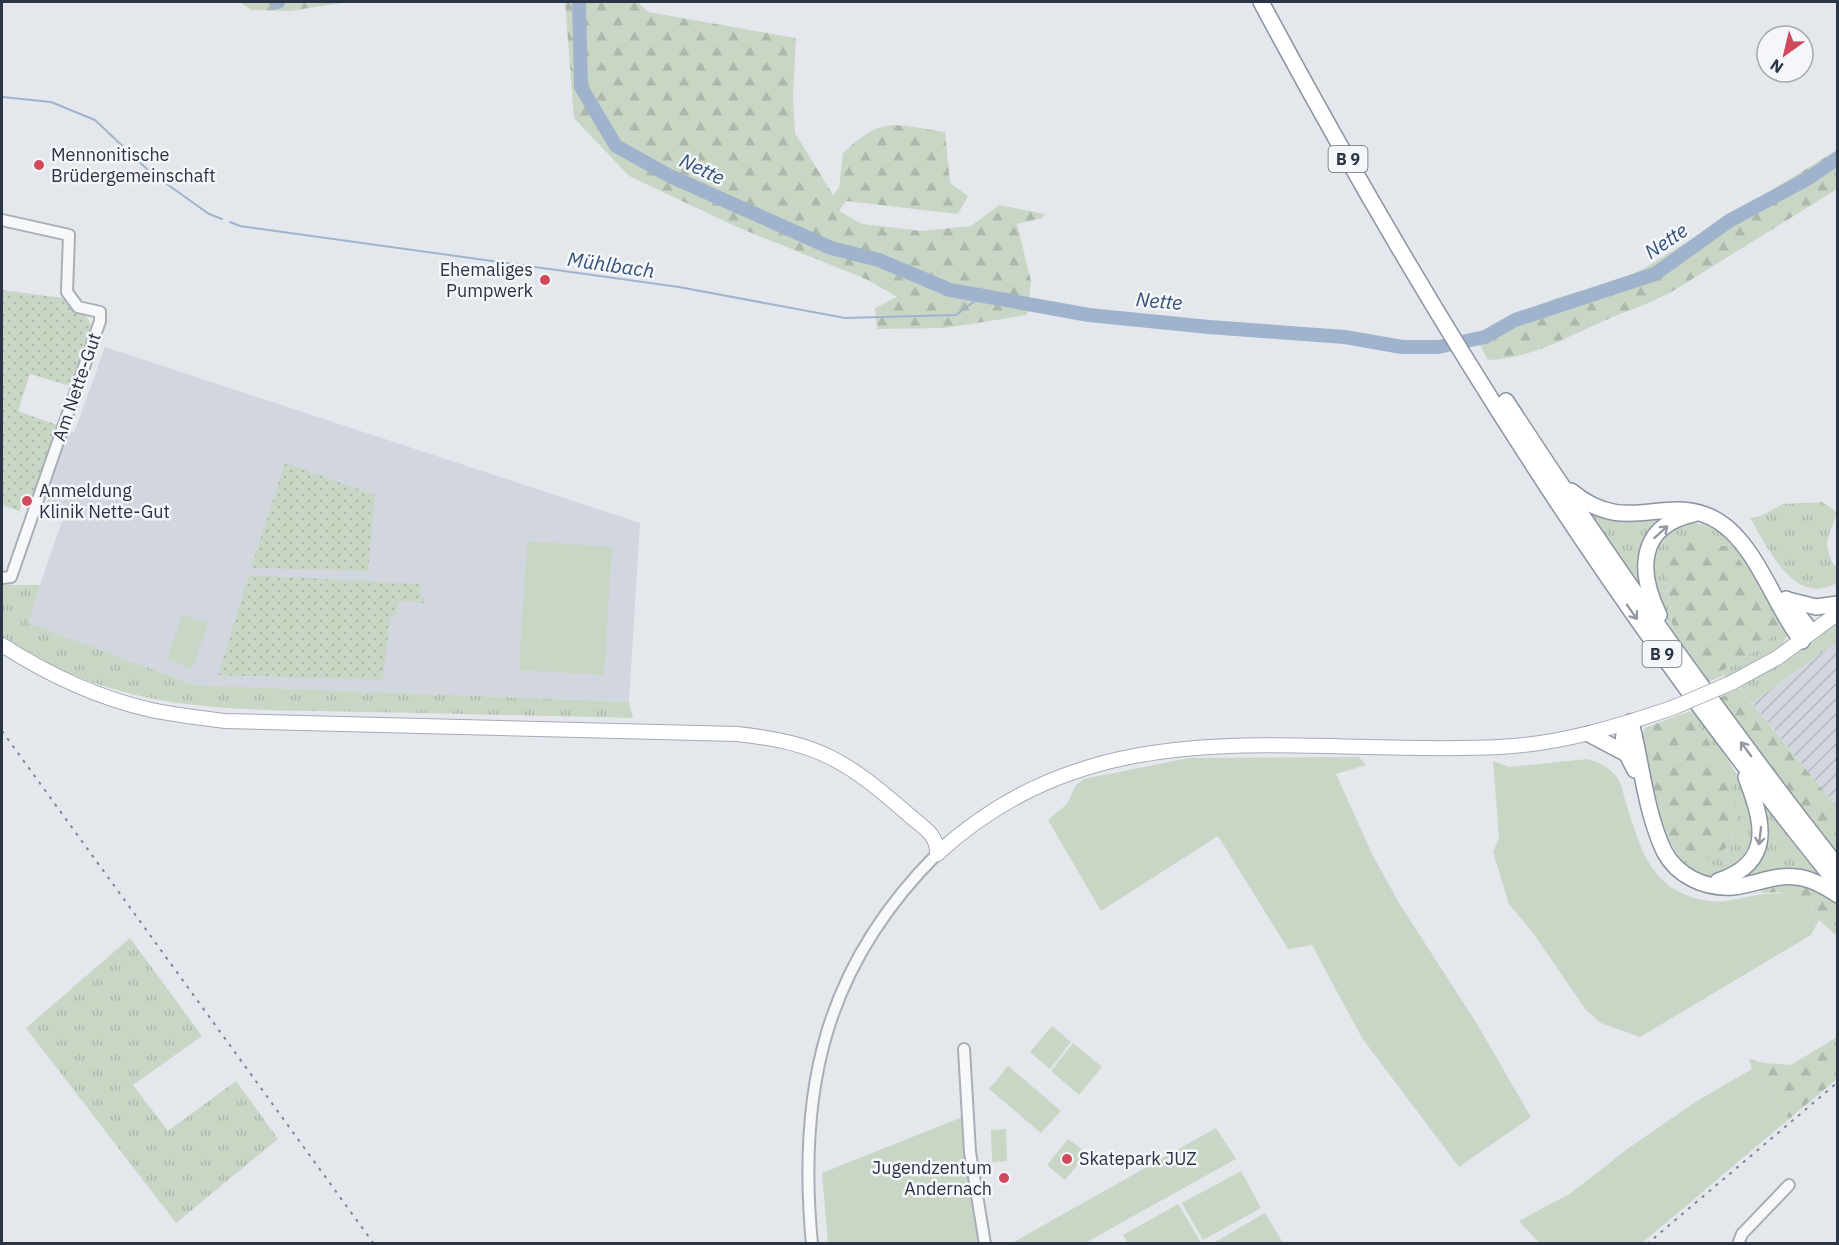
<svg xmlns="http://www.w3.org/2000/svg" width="1839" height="1245" font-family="'IBM Plex Sans',sans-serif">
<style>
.built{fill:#d2d6de}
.industrial{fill:url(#industrial-furrows)}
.grass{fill:url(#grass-tufts)}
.forest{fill:url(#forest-firs)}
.park{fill:url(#park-dots)}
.garden{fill:#c9d6c5}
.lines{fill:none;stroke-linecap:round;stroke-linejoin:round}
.stream{stroke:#9fb4cc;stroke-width:2}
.river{stroke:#9fb4cc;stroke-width:14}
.minor-casing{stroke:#a9aeb7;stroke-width:14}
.major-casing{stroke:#a3abb8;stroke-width:16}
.highway-casing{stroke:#8b94a3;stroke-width:18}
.minor{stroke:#f7f8fa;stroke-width:10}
.major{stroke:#fff;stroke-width:14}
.highway{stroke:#fff;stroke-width:15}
.rail{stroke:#7d8696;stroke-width:2;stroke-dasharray:3 6;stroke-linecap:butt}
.major-bridge-casing{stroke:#a3abb8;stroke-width:16;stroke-linecap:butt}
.major-bridge{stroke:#fff;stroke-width:14}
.oneway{stroke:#959aa2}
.poi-dot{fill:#d1495b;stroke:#f4f6f9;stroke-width:2}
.labels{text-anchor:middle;stroke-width:5;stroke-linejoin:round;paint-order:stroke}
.shield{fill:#f4f6f9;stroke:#676e7b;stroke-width:1.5}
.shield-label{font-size:16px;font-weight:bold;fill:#2b3445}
.poi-label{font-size:18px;fill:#2b3445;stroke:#f4f6f9;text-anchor:start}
.street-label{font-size:18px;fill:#2b3445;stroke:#f4f6f9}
.water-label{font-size:20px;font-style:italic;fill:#34527a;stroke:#f4f6f9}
</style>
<defs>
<pattern id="industrial-furrows" width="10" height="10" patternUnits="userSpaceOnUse" patternTransform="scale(1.5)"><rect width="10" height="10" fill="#d2d6de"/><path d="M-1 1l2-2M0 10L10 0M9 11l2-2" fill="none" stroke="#b4b8c0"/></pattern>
<pattern id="grass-tufts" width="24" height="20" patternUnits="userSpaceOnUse" patternTransform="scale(1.5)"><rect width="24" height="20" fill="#c9d6c5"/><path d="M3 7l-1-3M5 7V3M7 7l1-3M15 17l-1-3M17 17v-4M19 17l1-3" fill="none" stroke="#adb8ab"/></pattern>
<pattern id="forest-firs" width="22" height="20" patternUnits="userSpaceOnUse" patternTransform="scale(1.5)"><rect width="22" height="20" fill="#c9d6c5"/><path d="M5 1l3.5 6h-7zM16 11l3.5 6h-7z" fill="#adb8ab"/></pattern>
<pattern id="park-dots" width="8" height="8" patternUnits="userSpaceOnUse" patternTransform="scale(1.5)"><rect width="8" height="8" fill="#c9d6c5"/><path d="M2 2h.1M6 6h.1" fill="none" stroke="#adb8ab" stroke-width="1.8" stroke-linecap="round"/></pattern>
</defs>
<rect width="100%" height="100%" fill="#e4e7ec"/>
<polygon class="built" points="105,347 640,523 629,702 194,685 27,623 62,521 47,515 51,504 47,502 53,484 49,482 66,431 74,433"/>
<polygon class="industrial" points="1837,642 1837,807 1752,703"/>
<g class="grass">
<path d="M1822,502L1837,512C1831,536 1821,537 1833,564L1837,567V583C1793,607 1769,549 1750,518L1761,516L1783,504Z"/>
<polygon points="1585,510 1687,512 1655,530 1642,594"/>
<path d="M1688,523C1739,522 1767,593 1789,632L1782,646L1726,678L1721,672L1756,650L1780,628L1731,546H1714L1667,576L1673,631C1649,591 1630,542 1688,523Z"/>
<path d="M2,585H40L28,623L194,685L629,702L633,718C547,716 460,714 374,712C236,709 123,717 2,637Z"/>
<polygon points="1837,622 1837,642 1752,703 1739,688 1807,647"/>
<path d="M1695,709L1747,790L1758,827L1747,859C1738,864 1727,873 1717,875C1688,882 1673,849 1664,828L1676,844L1732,838C1744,790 1713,751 1690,711Z"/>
<polygon points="1762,796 1823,877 1820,879 1731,884 1748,870 1758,798"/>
<polygon points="130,938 202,1036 133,1085 168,1131 236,1081 278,1139 176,1223 26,1028"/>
</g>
<g class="forest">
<polygon points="240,2 347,2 290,11 251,10"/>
<path d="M565,2H638L648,12L796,38L793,96L795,133L833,195L839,188L843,153C883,115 894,125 945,132L950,183L968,196L958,214L846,201L839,211L862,224L922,231L971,226L999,205L1045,214L1042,218L1017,224L1031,281L1027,315L945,328L877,329L875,308L897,297L868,280L737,227L629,176L574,118Z"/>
<path d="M1837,150V189L1678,288C1655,302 1631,309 1606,320C1563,338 1537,357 1488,360L1475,336L1556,298L1612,283L1643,269Z"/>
<polygon points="1703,538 1714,546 1731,546 1781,628 1756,650 1722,671 1724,675 1708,682 1673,631 1667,576 1674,549"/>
<polygon points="1739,688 1837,807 1837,855 1719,698"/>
<path d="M1690,711C1708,743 1738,780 1737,819C1736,827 1732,837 1728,844C1710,874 1678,852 1665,829C1657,816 1654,796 1649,782C1645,767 1637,742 1645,728Z"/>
<polygon points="1799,881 1837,900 1837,936 1819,920 1812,908 1779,892 1762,893 1756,885"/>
<polygon points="1837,1037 1837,1079 1789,1119 1752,1069 1749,1059 1764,1063 1791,1065"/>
</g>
<g class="park">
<path d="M2,290L62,298C71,309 88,313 91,325L70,386L30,374L18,411L57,425L33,496L26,493L19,511L2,505Z"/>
<polygon points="285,463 375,495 368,571 251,568"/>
<polygon points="249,575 422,584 420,592 426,603 398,601 397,615 390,616 383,680 218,675"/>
</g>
<g class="garden">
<polygon points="527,541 612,547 604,675 519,670"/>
<polygon points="183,614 208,623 192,669 167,659"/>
<polygon points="1359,757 1366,765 1336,774 1373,856 1399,903 1477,1024 1531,1117 1459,1167 1362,1038 1312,945 1288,949 1218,836 1101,911 1048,820 1067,804 1075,786 1084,779 1189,758"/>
<path d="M1588,759C1599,763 1608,766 1615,775C1621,781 1623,792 1625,800C1636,833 1643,867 1672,888C1687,897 1707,903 1725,901C1761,896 1797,879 1819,920L1811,935L1640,1037L1601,1023L1586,1010L1533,933L1509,904L1493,852L1499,838L1493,761L1509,767Z"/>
<polygon points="1052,1026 1071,1042 1050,1069 1030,1052"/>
<polygon points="1073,1043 1102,1067 1079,1095 1051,1071"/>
<polygon points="1008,1066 1061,1111 1041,1133 989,1089"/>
<polygon points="1752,1069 1789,1119 1642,1243 1539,1243 1519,1221 1571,1193 1630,1147 1697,1101"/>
<polygon points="965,1116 982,1243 828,1243 822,1173"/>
<polygon points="1216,1128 1236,1159 1085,1243 1012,1243"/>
<polygon points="1006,1129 1007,1161 992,1162 991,1130"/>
<polygon points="1068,1139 1087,1153 1065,1180 1047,1165"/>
<polygon points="1241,1171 1261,1208 1203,1240 1182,1203"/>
<polygon points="1178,1204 1200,1241 1195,1244 1128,1243 1123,1235"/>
<polygon points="1265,1213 1283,1243 1213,1243"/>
</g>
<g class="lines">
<g class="stream">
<polyline points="2,97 51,102 95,120 150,172 209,214 222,219"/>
<polyline points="230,222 240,226 679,287 845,318 956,315 983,295"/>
</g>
<g class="river">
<polyline points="276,2 278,2"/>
<polyline points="579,2 581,87 616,146 670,176 831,248 879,260 950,290 1089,315 1209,327 1345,337 1402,347 1438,347 1485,337 1515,320 1655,274 1729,221 1809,178 1838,158"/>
</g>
<g class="minor-casing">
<g id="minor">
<polyline points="2,220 69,235 67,292 78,307 100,312 100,321 11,577 2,578"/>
<polyline points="964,1049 970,1152 985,1244"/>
<path d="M812,1244C797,1089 825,966 937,854"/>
<polyline points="1738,1244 1742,1234 1789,1185"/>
</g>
</g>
<g class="major-casing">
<g id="major">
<path d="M2,645C47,674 98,698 151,710C175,715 201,718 225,721L737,734C820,743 847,761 909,815C922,827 938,834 937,854"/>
<polyline points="1731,683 1777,658 1838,613"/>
<path d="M937,854C1103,702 1298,757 1500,747C1560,744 1616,727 1672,708"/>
</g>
</g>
<g class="highway-casing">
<g id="highway">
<path d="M1261,2C1381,226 1513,446 1661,653C1717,732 1777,809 1838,885"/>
<path d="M1506,401C1610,561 1720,717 1838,867"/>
<path d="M1571,491C1628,539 1666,490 1718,521C1757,545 1775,608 1802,641L1807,626L1786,599"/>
<polyline points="1788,600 1816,607 1838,604"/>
<path d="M1659,615C1638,572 1637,526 1694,514"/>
<path d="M1631,722C1642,765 1645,810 1664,851C1677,876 1705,889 1733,887C1754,885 1775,874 1796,877C1810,878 1826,887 1838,895"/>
<path d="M1631,722C1616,738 1626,753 1635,770"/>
<polyline points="1589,734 1627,754"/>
<path d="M1718,881C1775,862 1763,822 1746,777"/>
</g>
</g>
<use href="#minor" class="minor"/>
<use href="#major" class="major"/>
<use href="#highway" class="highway"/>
<g class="rail">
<polyline points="2,731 374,1244"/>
<polyline points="1647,1244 1838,1082"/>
</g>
<g class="major-bridge-casing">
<polyline id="major-bridge" points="1672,708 1731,683"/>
</g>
<use href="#major-bridge" class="major-bridge"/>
</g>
<defs><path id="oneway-shaft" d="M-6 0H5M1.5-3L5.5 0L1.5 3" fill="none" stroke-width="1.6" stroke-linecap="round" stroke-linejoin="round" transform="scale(1.5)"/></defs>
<g class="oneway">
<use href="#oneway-shaft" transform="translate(1661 532) rotate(-42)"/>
<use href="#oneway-shaft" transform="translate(1632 612) rotate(55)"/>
<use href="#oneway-shaft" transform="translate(1746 749) rotate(-126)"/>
<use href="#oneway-shaft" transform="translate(1760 836) rotate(97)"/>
</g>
<g class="poi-dot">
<circle cx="39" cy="165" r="6"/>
<circle cx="545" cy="280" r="6"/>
<circle cx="27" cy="501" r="6"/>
<circle cx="1067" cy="1159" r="6"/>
<circle cx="1004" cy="1178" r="6"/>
</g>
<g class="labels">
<g class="shield">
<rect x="1328.5" y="146" width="39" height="26" rx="4.5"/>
<rect x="1642.5" y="641" width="39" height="26" rx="4.5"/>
</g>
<g class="shield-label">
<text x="1348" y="165">B 9</text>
<text x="1662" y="660">B 9</text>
</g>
<g class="poi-label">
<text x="51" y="161">Mennonitische<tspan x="51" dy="21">Brüdergemeinschaft</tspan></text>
<text x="533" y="276" text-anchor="end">Ehemaliges<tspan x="533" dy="21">Pumpwerk</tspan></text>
<text x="39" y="497">Anmeldung<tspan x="39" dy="21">Klinik Nette-Gut</tspan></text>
<text x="1079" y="1165">Skatepark JUZ</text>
<text x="992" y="1174" text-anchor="end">Jugendzentum<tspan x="992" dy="21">Andernach</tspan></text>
</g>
<g class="street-label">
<text transform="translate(77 387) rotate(-71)" y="6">Am Nette-Gut</text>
</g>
<g class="water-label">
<text transform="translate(702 169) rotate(25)" y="7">Nette</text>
<text transform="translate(1666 241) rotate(-34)" y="7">Nette</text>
<text transform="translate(611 265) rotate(8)" y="7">Mühlbach</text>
<text transform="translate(1159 301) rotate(5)" y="7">Nette</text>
</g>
</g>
<rect width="1839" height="1245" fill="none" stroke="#2b3445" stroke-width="6"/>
<g transform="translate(1785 54) rotate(214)"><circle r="28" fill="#f4f6f9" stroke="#a4a8b1" stroke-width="1.5"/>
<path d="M0-4.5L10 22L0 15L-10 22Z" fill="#d1495b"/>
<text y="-9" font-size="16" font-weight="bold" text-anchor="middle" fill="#2b3445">N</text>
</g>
</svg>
